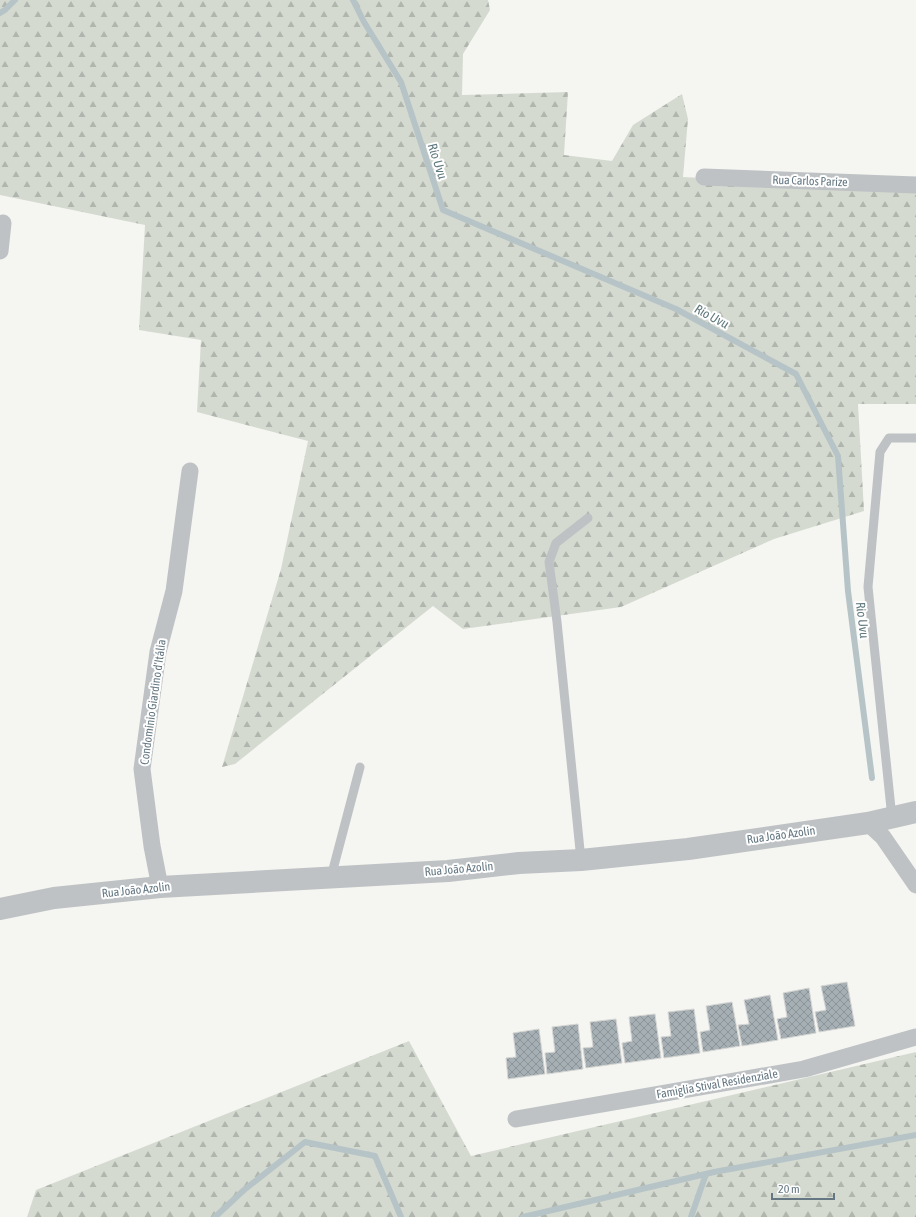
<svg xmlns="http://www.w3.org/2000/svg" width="916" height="1217" font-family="'Asap Condensed',sans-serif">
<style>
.forest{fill:url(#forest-firs)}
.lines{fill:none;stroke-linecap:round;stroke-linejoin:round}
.stream{stroke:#b6c4c7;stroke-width:6}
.building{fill:url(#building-cross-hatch);stroke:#d6d6d4}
.service{stroke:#bec2c5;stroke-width:9}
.minor{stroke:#bec2c5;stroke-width:17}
.tertiary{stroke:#bec2c5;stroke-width:22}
.labels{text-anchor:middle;stroke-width:4;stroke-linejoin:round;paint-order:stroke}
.street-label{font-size:12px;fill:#647782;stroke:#fff}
.water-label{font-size:13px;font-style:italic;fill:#60797f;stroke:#fff}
</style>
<defs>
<pattern id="forest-firs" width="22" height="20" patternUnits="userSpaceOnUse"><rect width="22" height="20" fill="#d5dad0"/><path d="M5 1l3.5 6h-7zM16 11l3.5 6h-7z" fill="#b0b6ae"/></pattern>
<pattern id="building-cross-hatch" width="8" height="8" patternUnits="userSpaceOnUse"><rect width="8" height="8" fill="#a6b0b4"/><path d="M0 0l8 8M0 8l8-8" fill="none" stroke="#8b9498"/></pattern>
</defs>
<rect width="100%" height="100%" fill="#f5f5f1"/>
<g class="forest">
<polygon points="0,0 488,0 490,10 463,54 462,95 568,92 564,155 612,161 633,125 682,94 688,119 683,177 916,189 916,404 858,404 864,511 774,539 621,607 463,629 433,606 235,764 222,767 281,569 308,441 197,412 201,340 139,330 145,225 0,195"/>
<polygon points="409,1041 471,1156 916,1052 916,1217 27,1217 36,1190"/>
</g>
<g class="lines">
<g class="stream">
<polyline points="353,0 364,22 401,82 443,210 676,309 796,374 838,456 848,591 872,778"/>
<polyline points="0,13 5,10 15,0"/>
<polyline points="215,1217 244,1190 305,1142 375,1156 401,1217"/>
<polyline points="523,1217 714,1172 916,1135"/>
<polyline points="691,1217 706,1174"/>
</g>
</g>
<g class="building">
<polygon points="847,982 855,1026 819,1032 815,1012 826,1010 821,986"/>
<polygon points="809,988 816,1033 781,1039 777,1019 787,1017 783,993"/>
<polygon points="770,995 778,1040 742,1046 738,1025 749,1024 744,1000"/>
<polygon points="732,1002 740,1046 703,1052 700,1032 710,1030 706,1006"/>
<polygon points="694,1009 700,1053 664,1058 661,1037 671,1036 668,1012"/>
<polygon points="655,1014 661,1058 625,1063 622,1043 632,1041 629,1017"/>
<polygon points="616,1019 622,1063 586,1068 583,1048 593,1047 590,1022"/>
<polygon points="578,1024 583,1069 547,1074 545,1053 555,1052 552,1027"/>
<polygon points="539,1029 545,1074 508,1079 506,1058 516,1057 513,1033"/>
</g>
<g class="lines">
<g class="service">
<polyline points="892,818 868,587 880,452 889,438 916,438"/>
<polyline points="581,860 557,622 549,562 556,543 588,518"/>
<polyline points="331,877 360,767"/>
</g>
<g class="minor">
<polyline points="704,177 916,185"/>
<polyline points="0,251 3,223"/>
<polyline points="868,823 883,837 916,885"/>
<polyline points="160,887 152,846 142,769 158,652 174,591 190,471"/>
<polyline points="516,1119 804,1069 916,1037"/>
</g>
<polyline class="tertiary" points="0,909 54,898 160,887 448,871 519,863 581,860 688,849 868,823 916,812"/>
</g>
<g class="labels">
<g class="street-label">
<text transform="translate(810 181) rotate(2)" y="4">Rua Carlos Parize</text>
<text transform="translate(153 702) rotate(-82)" y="4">Condomínio Giardino d'Itália</text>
<text transform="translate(781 835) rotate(-8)" y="4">Rua João Azolin</text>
<text transform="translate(459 869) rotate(-5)" y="4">Rua João Azolin</text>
<text transform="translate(136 890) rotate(-6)" y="4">Rua João Azolin</text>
<text transform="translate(717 1084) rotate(-10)" y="4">Famiglia Stival Residenziale</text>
</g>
<g class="water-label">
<text transform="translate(438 161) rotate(72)" y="5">Rio Uvu</text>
<text transform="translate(712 316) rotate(28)" y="5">Rio Uvu</text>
<text transform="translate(863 620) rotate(83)" y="5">Rio Uvu</text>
</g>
</g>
<path d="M772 1193v6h62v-6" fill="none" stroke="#647782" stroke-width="2"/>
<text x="778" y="1193" font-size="12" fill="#647782" stroke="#ffffff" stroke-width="3" paint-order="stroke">20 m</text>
</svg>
